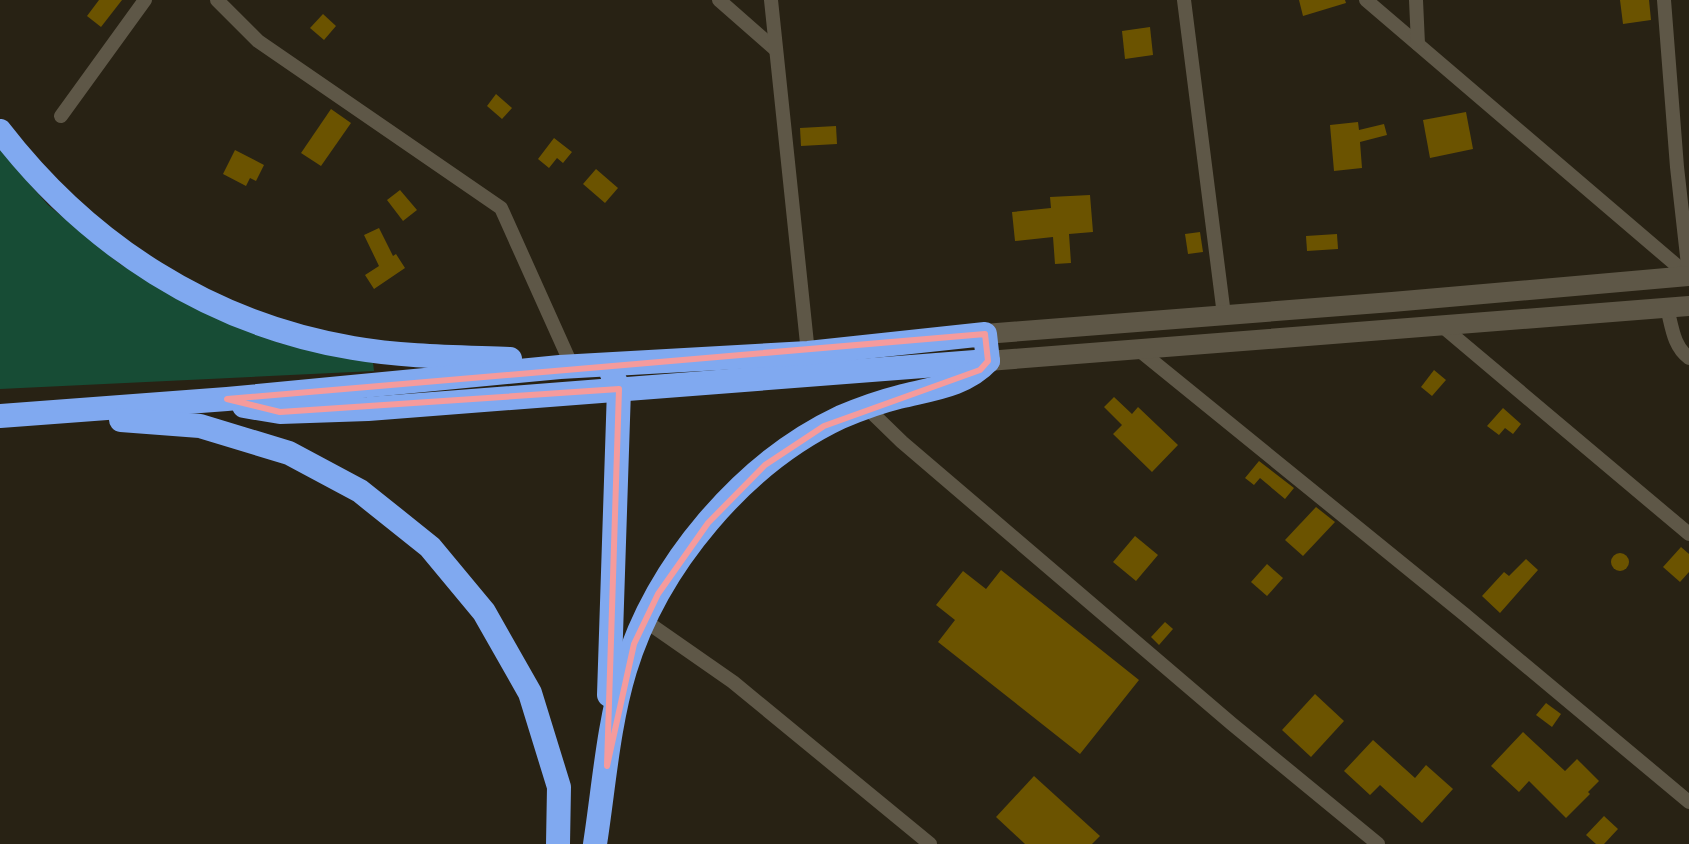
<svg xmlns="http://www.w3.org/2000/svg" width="1689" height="844" font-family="'Archivo Narrow',sans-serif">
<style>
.green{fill:#174c35}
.building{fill:#6b5300}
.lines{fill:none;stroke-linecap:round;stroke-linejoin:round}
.minor{stroke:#5e5747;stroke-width:14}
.secondary{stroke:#5e5747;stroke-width:20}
.motorway{stroke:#80a9f0;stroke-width:24}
.marked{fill:none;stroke:#f59b9c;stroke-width:6;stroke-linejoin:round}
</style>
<rect width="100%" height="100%" fill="#282214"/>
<polygon class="green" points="0,150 48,205 120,264 195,307 279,343 373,363 374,371 0,389"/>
<g class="building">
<polygon points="99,0 122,0 101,27 87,16"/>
<polygon points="1299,0 1345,0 1346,3 1303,16"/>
<polygon points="1620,0 1649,0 1651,20 1623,24"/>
<polygon points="323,14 336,26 324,40 310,28"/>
<polygon points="1150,27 1153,55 1125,59 1122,31"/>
<polygon points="496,94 512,108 502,119 487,106"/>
<polygon points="331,109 351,123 321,166 301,153"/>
<polygon points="1466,112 1473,149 1430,158 1423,120"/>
<polygon points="1358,122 1359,130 1384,124 1387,135 1360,142 1362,168 1334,171 1330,125"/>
<polygon points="836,126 837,144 801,146 800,128"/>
<polygon points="554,138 572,152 563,163 557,158 549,168 538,159"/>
<polygon points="235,150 264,165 256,181 250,178 246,186 223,174"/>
<polygon points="596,169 618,188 605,203 583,184"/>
<polygon points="400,190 417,210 403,221 387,200"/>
<polygon points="1090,195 1093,232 1069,234 1071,263 1055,264 1053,237 1015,241 1012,212 1051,208 1050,197"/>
<polygon points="379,228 393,256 396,254 405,268 374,289 365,275 379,266 364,235"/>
<polygon points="1200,232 1203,252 1188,254 1185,234"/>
<polygon points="1337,234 1338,249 1307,251 1306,236"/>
<polygon points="1434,370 1446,380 1432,396 1421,387"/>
<polygon points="1114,397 1132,414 1138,407 1178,445 1152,472 1113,434 1122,425 1104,407"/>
<polygon points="1503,408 1521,424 1513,434 1505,428 1499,435 1487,426"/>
<polygon points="1259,461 1294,488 1285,499 1260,478 1254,485 1245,478"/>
<polygon points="1316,507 1335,522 1303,556 1285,540"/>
<polygon points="1135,536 1158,555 1136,581 1113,562"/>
<polygon points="1681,547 1689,554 1689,572 1680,582 1663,567"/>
<circle cx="1620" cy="562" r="9"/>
<polygon points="1526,559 1538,570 1500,613 1482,596 1504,572 1509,576"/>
<polygon points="1267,564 1283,578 1267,596 1251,582"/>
<polygon points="1001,570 1139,680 1080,754 938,642 955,620 936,605 963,571 986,589"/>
<polygon points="1165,622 1173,629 1159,645 1151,637"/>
<polygon points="1315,694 1344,721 1311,757 1282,730"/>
<polygon points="1546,703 1561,714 1552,727 1536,715"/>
<polygon points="1523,732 1565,771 1577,759 1599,781 1588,792 1590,794 1566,818 1529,781 1519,792 1491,766"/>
<polygon points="1373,740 1415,778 1426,765 1453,789 1422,823 1380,785 1370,795 1344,771"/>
<polygon points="1034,776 1100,836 1092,844 1025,844 996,817"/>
<polygon points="1604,816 1618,829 1604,844 1596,844 1586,835"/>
</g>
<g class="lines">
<g class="minor">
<polyline points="217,0 258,41 501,208 572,366"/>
<polyline points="719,0 776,50"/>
<polyline points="771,0 808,353"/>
<polyline points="1184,0 1224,315"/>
<polyline points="1366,0 1689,276"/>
<polyline points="1416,0 1418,44"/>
<polyline points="1664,0 1677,167 1689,274"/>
<polyline points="61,116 145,0"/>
<path d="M1667,308C1672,326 1673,346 1689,358"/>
<polyline points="1442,326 1689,534"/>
<polyline points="1139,350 1464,614 1689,802"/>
<polyline points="866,407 902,442 1232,724 1378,844"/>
<polyline points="644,620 733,682 930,844"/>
</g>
<g class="secondary">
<polyline points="985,334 1392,302 1689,276"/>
<polyline points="988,361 1689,306"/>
</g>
<g class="motorway">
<path d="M0,131C88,245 210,324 353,348C405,357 458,357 510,359"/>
<polyline points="244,406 280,412 368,409 988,361"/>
<path d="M0,416L227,399L560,367L808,353L985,334L988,361C965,386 930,389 899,397C879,402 860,409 841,417C743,463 657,565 625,670C608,726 604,786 595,844"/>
<polyline points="121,420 200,426 289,453 360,491 430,547 484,612 530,693 559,787 558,844"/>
<polyline points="609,695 619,389 612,374"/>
</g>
</g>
<path class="marked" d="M985,334L988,361L980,370L824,426L765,465L708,523L658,594L634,644L607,766L619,389L280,412L227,399Z"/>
</svg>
